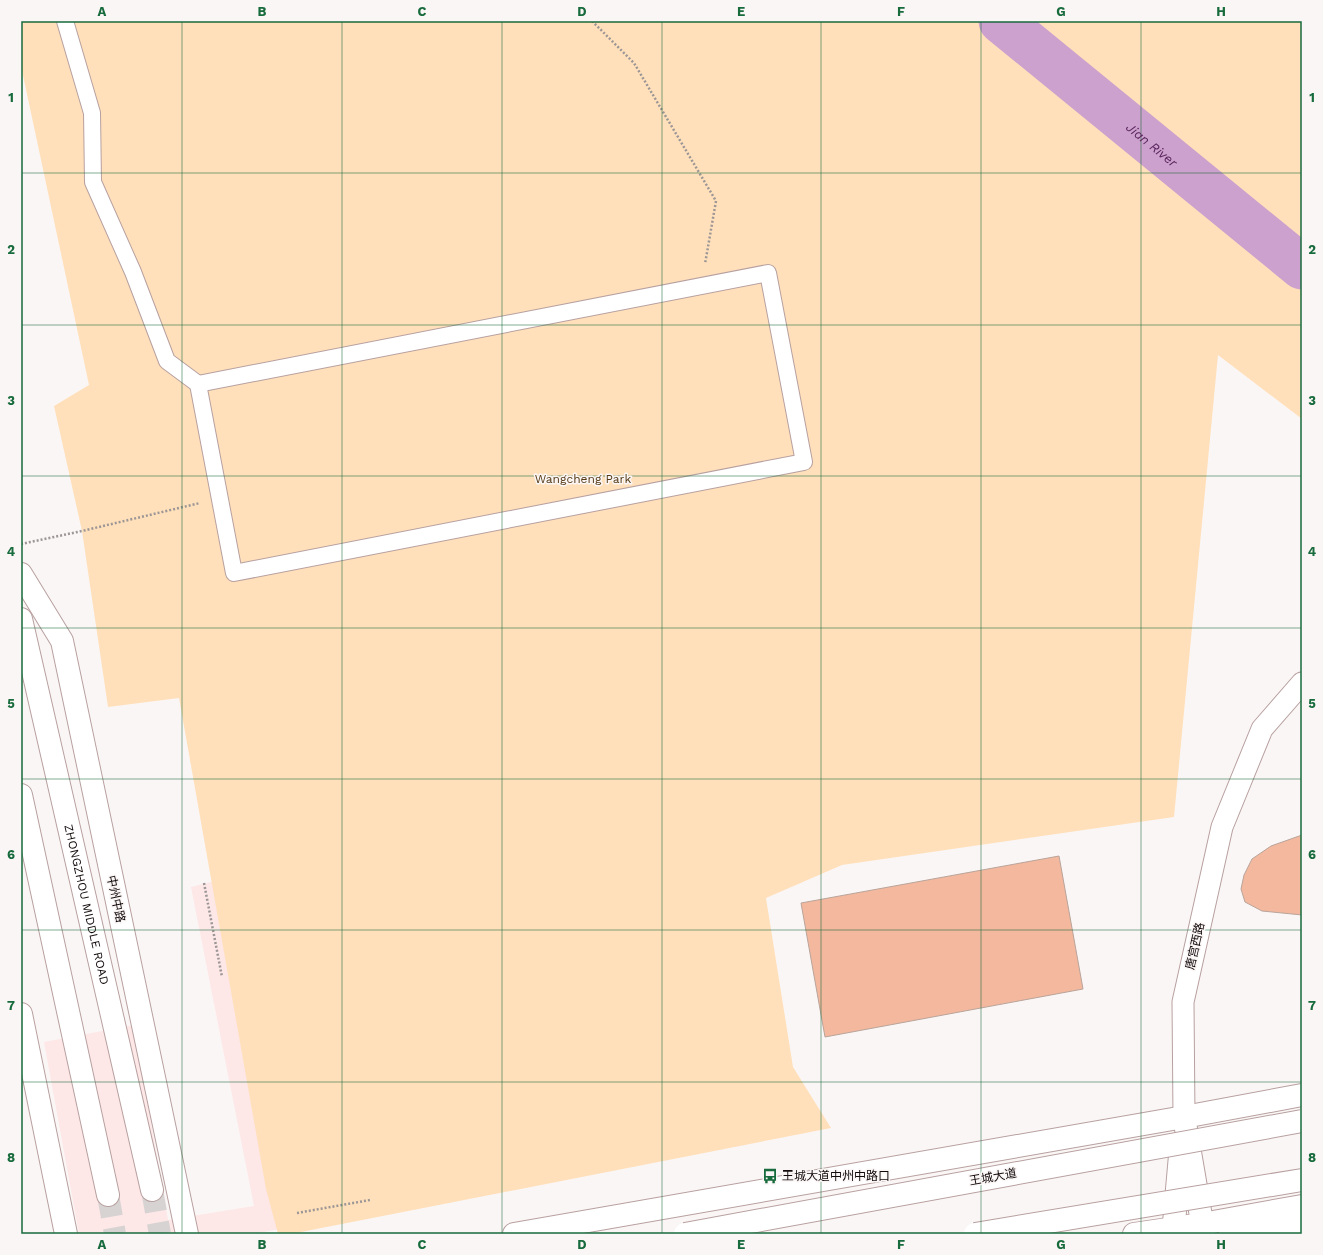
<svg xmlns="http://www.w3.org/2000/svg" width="1323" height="1255" font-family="'Work Sans','Noto Sans SC',sans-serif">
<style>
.built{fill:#fde7e7}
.green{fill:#ffe0ba}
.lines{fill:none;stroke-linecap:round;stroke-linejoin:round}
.river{stroke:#cca1ce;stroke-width:45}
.building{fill:#f3b89d;stroke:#b9a49a}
.primary-tunnel{stroke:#d8d3d3;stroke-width:22;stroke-dasharray:22 11;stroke-linecap:butt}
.pedestrian-casing{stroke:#b8a0a0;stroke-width:18}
.minor-casing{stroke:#b8a0a0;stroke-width:23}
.secondary-casing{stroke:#b8a0a0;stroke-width:24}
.primary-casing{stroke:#b8a0a0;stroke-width:24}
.trunk-casing{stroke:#b8a0a0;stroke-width:24}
.path{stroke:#9c9696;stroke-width:2.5;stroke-dasharray:2 2;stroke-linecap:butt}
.pedestrian{stroke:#fff;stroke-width:16}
.minor{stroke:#fff;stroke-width:21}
.secondary{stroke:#fff;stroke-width:22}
.primary{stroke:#fff;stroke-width:22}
.trunk{stroke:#fff;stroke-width:22}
.trunk-bridge-casing{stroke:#b8a0a0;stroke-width:24;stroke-linecap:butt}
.trunk-bridge{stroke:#fff;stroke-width:22}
.grid{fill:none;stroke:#176b3c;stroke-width:1;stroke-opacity:0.55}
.labels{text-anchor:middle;stroke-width:3;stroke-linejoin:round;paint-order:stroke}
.park-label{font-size:12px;fill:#553a14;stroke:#fbf6f6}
.street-label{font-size:12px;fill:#120a0a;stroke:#fbf6f6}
.poi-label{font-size:12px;fill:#120a0a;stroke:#fbf6f6;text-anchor:start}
.water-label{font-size:13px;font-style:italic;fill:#58245c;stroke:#fbf6f6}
.neatline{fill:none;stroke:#176b3c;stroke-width:1.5}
.grid-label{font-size:13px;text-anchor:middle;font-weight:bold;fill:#176b3c}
</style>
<rect width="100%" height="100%" fill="#fbf6f6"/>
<polygon class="built" points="219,880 372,1214 251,1234 79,1234 44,1042 134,1025 168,1220 254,1206 191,887"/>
<polygon class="green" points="21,21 1302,21 1302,419 1218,355 1174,817 842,865 766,898 793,1067 831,1128 291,1234 278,1234 266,1189 179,698 108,707 82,531 54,406 89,385 21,66"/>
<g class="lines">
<path class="river" id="s1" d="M1001,21L1302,267"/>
</g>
<g class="building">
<polygon points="1302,835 1302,915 1262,911 1245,902 1241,889 1244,875 1252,859 1271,846"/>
<polygon points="1059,856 1083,989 825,1037 801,903"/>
</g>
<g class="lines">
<g class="primary-tunnel">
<polyline points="152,1190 160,1234"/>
<polyline points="108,1195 115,1234"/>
</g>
<g class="pedestrian-casing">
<g id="pedestrian">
<polyline points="65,21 92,113 93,182 133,272 167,361 198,384"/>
<polygon points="768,273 804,462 234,573 198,384"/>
</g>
</g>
<g class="minor-casing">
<polyline id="minor" points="1184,1117 1183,1002 1222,827 1262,729 1302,683"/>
</g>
<g class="secondary-casing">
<g id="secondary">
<polyline points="21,574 62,641 187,1234"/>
<polyline points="21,1014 66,1234"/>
<polyline points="1184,1117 1204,1234"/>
<polyline points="1173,1234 1181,1144"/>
</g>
</g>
<g class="primary-casing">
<g id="primary">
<path id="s2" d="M21,619L152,1190"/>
<polyline points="21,795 108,1195"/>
<polyline points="1296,1233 1302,1231"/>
<polyline points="514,1234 1184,1117 1302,1095"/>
<polyline points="1134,1234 1202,1224 1302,1206"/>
</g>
</g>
<g class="trunk-casing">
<polyline id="trunk" points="1230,1234 1302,1220"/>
</g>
<g class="path">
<polyline points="592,21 634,63 716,201 705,264"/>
<polyline points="21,544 82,531 200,503"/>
<polyline points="204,883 222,977"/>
<polyline points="297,1213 370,1200"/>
</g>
<use href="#pedestrian" class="pedestrian"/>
<use href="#minor" class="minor"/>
<use href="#secondary" class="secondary"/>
<use href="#primary" class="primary"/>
<use href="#trunk" class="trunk"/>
<g class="trunk-bridge-casing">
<g id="trunk-bridge">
<polyline points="685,1234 1302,1121"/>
<polyline points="975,1234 1302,1180"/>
</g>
</g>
<use href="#trunk-bridge" class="trunk-bridge"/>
</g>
<path class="grid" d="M182,21V1234M342,21V1234M502,21V1234M662,21V1234M821,21V1234M981,21V1234M1141,21V1234M21,173H1302M21,325H1302M21,476H1302M21,628H1302M21,779H1302M21,930H1302M21,1082H1302"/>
<defs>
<g id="bus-bare" transform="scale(1.2)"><path d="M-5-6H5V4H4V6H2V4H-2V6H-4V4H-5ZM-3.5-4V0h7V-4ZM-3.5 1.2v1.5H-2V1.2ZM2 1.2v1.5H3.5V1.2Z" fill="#176b3c" stroke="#fbf6f6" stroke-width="2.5" paint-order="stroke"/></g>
</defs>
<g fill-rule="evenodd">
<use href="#bus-bare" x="770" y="1176"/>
</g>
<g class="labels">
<g class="park-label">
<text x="583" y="483">Wangcheng Park</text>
</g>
<g class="street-label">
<text transform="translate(116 899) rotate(78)" y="4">中州中路</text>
<text dy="4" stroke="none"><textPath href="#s2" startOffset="293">ZHONGZHOU MIDDLE ROAD</textPath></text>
<text transform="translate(1195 946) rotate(-77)" y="4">唐宫西路</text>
<text transform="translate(993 1177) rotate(-10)" y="4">王城大道</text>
</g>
<g class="poi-label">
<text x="782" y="1180">王城大道中州中路口</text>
</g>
<g class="water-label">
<text dy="5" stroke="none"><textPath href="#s1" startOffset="195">Jian River</textPath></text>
</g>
</g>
<rect width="1323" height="1255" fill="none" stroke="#fbf6f6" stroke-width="44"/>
<rect x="22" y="22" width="1279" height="1211" class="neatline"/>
<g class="grid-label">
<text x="102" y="16">A</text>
<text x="262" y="16">B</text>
<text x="422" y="16">C</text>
<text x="582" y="16">D</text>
<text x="741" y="16">E</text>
<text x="901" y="16">F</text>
<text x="1061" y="16">G</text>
<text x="1221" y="16">H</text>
<text x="11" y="102">1</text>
<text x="1312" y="102">1</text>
<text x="11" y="254">2</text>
<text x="1312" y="254">2</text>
<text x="11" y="405">3</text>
<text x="1312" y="405">3</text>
<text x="11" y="556">4</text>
<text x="1312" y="556">4</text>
<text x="11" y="708">5</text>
<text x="1312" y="708">5</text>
<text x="11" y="859">6</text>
<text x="1312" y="859">6</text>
<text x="11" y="1010">7</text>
<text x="1312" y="1010">7</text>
<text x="11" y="1162">8</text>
<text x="1312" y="1162">8</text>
<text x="102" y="1249">A</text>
<text x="262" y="1249">B</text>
<text x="422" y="1249">C</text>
<text x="582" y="1249">D</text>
<text x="741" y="1249">E</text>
<text x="901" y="1249">F</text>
<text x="1061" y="1249">G</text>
<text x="1221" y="1249">H</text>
</g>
</svg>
